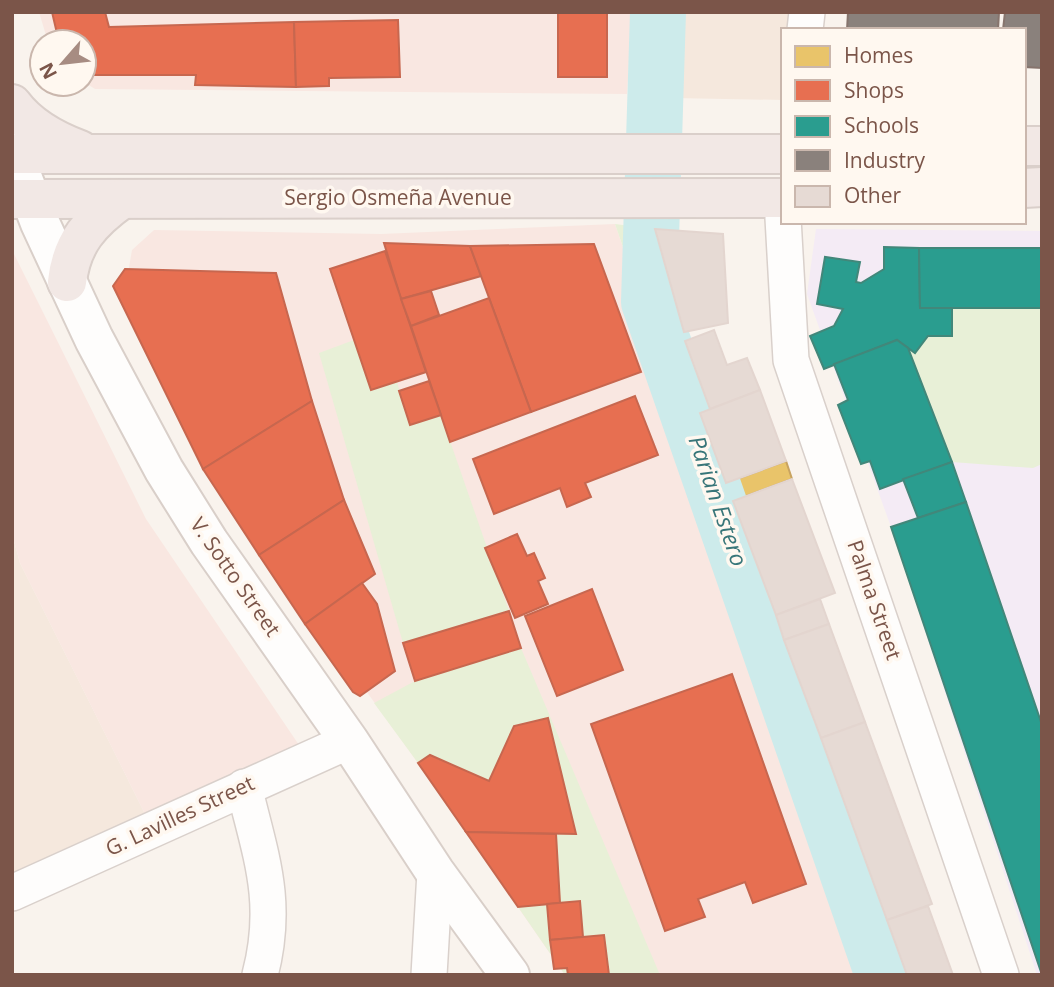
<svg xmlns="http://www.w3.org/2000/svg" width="1054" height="987" font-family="'Open Sans',sans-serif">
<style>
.residential{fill:#f5e8dd}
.commercial{fill:#f9e7e1}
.education{fill:#f4ebf5}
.green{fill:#e8f0d7}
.homes{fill:#e9c46a;stroke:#c8a360;stroke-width:2}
.shops{fill:#e76f51;stroke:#c7674f;stroke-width:2}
.schools{fill:#2a9d8f;stroke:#42877a;stroke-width:2}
.industry{fill:#8a817c;stroke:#86746d;stroke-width:2}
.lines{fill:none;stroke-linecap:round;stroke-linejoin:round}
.river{stroke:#cdebeb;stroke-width:56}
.building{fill:#e6dad4;stroke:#e3d5cf;stroke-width:2}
.street-casing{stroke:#d9d0cb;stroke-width:38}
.secondary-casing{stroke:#d9cfc9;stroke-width:42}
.highway-casing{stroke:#dacfca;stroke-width:42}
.street{stroke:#fefdfc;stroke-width:35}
.secondary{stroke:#fefdfc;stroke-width:38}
.highway{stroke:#f2e8e5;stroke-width:38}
.labels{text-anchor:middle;stroke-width:7;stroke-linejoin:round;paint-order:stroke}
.street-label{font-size:21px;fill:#7b5549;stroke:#fff8f0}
.water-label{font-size:23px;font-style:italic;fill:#387679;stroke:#fff8f0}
</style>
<rect width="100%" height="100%" fill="#f9f3ed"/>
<g class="residential">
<polygon points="679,12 799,12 797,30 783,30 783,100 674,98"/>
<polygon points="12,534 20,563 145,814 12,882"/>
</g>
<g class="commercial">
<polygon points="39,12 632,12 627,94 95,89 84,82 84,42 48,42"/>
<polygon points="615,224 873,975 565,975 418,763 271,559 127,279 132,250 154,230 381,234"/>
<polygon points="12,250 146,519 299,745 145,814 20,563 12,534"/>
</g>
<polygon class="education" points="816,229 1042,231 1042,975 1037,975 891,527 807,294"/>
<g class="green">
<polygon points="615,224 655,229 685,341 710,409 700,413 907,975 873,975"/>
<polygon points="952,308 1042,308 1042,464 1033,468 952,462 908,348 915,353 928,336 952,336"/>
<polygon points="354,340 397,382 410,425 441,415 509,611 403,643 319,353"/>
<polygon points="521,648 660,975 565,975 518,907 560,903 556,834 576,834 548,719 514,726 489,781 431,755 418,763 374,703 415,681"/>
</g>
<polygon class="homes" points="786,461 792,479 733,501 726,483"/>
<g class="shops">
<polygon points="52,12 105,12 109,27 294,22 296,87 195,85 196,75 87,75 84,74 84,42 59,42"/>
<rect x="558" y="12" width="49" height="65"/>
<polygon points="398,20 400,77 329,78 329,86 296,87 294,22"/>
<polygon points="384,243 470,246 481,276 401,299"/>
<polygon points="594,244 641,372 531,412 470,246"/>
<polygon points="385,251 426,372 371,390 330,269"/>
<polygon points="125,269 276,273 312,401 203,469 113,286"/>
<polygon points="431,291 439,315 411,326 401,299"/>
<polygon points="489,298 531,412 450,442 411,326"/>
<polygon points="429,381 441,415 410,425 399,391"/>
<polygon points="635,396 658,455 585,483 591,497 567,507 560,488 494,514 473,459"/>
<polygon points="312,401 344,500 259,555 203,469"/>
<polygon points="344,500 375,574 305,624 259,555"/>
<polygon points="517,534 527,556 534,553 545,578 538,581 548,604 515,618 485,548"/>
<polygon points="362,583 377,604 395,671 360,696 353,692 305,624"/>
<polygon points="592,589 623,670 557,696 525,616"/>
<polygon points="509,611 521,648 415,681 403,643"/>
<polygon points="732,674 806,884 753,903 745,882 698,899 705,917 665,931 591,724"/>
<polygon points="548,718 576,834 466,832 418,763 430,755 489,781 514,726"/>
<polygon points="466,832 556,834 560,903 518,907"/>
<polygon points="580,901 583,937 550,940 547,904"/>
<polygon points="604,935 609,975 568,975 567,968 554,969 550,940"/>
</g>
<g class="schools">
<polygon points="884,247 919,248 920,308 952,308 952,336 928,336 915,353 897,340 824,369 810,336 834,326 843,309 817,304 825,257 860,262 856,282 861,283 884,269"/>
<polygon points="919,248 1042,248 1042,308 920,308"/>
<polygon points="897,340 908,348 952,462 880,489 870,461 861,464 838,405 848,400 834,364"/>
<polygon points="952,462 966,502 918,518 903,479"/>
<polygon points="966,502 1042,725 1042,975 891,527"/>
</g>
<g class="industry">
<polygon points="848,12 999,12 998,30 847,30"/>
<polygon points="1005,12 1042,12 1042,68 1024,67 1024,30 1003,30"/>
</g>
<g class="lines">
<polyline class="river" points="658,12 649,302 883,975"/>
</g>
<g class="building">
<polygon points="655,229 723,234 728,323 684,332"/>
<polygon points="714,330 727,365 747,358 760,390 710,409 685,341"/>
<polygon points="760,390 786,461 726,483 700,413"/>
<polygon points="792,479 835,593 776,615 733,501"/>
<polygon points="820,599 829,624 784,640 776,615"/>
<polygon points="829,624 865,722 821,738 784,640"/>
<polygon points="865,722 932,904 887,920 821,738"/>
<polygon points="928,906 953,975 907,975 887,920"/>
</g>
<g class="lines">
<g class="street-casing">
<g id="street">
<polyline points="805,30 807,12"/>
<polyline points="783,218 791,360 1001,975"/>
<path d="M244,787C261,857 279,902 260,975"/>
<polyline points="12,893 349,741"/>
<polyline points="429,975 435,872"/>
</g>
</g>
<g class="secondary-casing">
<polyline id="secondary" points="12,150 40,223 94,339 164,470 209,542 349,741 435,872 510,975"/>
</g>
<g class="highway-casing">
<g id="highway">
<path d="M12,104C29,127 53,140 80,150"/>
<polyline points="1024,146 1042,146"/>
<polyline points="12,154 783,154"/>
<polyline points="1024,188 1042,187"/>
<polyline points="12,199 783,198"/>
<path d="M67,282C71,243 91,221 122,199"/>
</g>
</g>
<use href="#street" class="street"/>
<use href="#secondary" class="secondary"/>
<use href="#highway" class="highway"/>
</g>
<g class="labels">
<g class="street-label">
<text x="398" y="205">Sergio Osmeña Avenue</text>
<text transform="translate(235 577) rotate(55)" y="7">V. Sotto Street</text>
<text transform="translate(874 600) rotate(71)" y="7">Palma Street</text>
<text transform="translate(180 816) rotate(-25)" y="7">G. Lavilles Street</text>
</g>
<g class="water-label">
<text transform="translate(718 501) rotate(71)" y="8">Parian Estero</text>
</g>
</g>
<rect width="1054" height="987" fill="none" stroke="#7b5549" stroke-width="28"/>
<rect x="781" y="28" width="245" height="196" fill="#fff8f0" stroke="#cab7ad" stroke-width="2"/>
<rect x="795" y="46" width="35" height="21" fill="#e9c46a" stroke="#cab7ad" stroke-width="2"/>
<text x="844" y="63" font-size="21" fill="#7b5549">Homes</text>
<rect x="795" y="80" width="35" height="21" fill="#e76f51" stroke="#cab7ad" stroke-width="2"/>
<text x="844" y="98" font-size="21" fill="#7b5549">Shops</text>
<rect x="795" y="116" width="35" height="21" fill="#2a9d8f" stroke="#cab7ad" stroke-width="2"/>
<text x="844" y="133" font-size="21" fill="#7b5549">Schools</text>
<rect x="795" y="150" width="35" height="21" fill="#8a817c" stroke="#cab7ad" stroke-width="2"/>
<text x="844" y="168" font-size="21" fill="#7b5549">Industry</text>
<rect x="795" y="186" width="35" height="21" fill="#e6dad4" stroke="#cab7ad" stroke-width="2"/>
<text x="844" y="203" font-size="21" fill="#7b5549">Other</text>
<g transform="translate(63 63) rotate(242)"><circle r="33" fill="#fff8f0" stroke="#cab7ad" stroke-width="2"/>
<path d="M0-5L12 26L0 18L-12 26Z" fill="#a78c82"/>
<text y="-10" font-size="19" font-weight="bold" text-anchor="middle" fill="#7b5549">N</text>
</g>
</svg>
